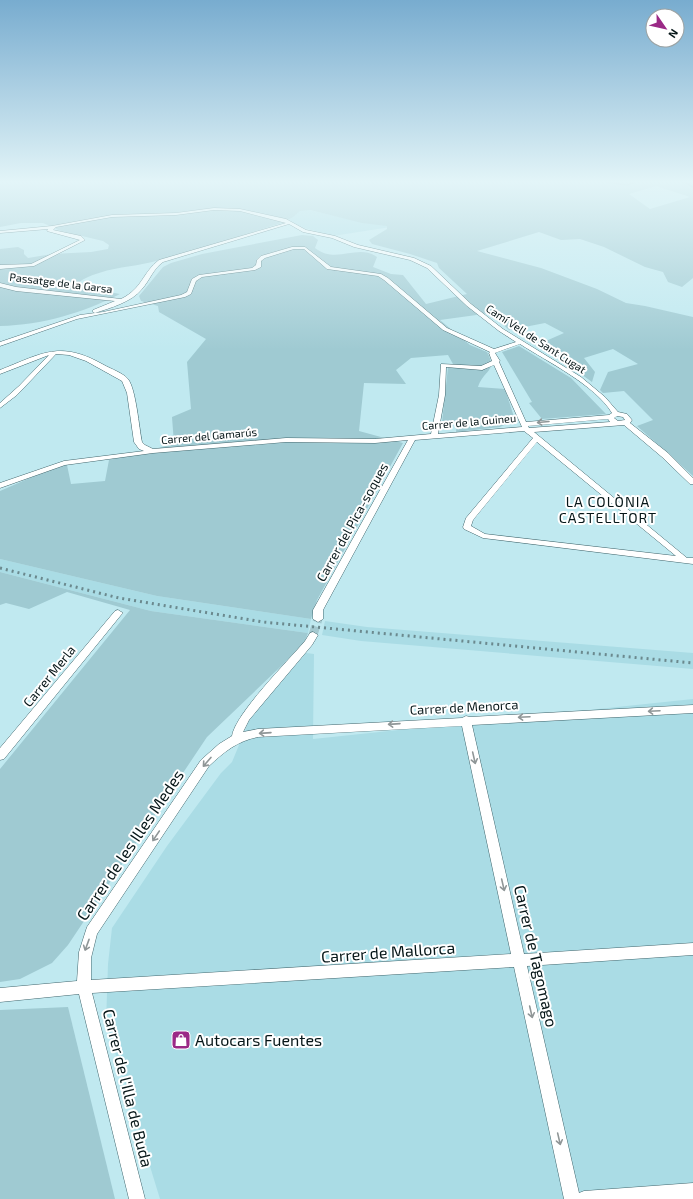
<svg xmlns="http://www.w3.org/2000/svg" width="693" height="1199" font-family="'Exo 2',sans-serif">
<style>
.built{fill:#aadce5}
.green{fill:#9fcad2;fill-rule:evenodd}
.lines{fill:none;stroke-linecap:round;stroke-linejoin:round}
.stream{stroke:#70a1aa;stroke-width:1.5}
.minor-tunnel{stroke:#a4c9d0;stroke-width:9;stroke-dasharray:9 4.5;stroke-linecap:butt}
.minor-casing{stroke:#41666d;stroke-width:1}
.minor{fill:#fff;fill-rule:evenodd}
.rail{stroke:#6b898e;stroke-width:3;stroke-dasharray:2 4;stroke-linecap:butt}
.oneway{stroke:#8f9697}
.labels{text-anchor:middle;stroke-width:4;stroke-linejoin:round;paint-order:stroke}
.far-street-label{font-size:11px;fill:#061618;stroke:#fff}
.street-label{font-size:13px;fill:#061618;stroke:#fff}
.neighbourhood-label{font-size:14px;letter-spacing:1px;fill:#061618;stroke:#fff}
.near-street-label{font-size:16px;fill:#061618;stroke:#fff}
.near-poi-label{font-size:16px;fill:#061618;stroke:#fff;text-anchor:start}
</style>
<rect width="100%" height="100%" fill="#c0e9f0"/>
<g class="built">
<polygon points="301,208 352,220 397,226 333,236 304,228 292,223 285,214"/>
<polygon points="0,559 157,596 311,619 308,633 151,611 0,572"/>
<polygon points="325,621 367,627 693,653 693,669 361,641 322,635"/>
<polygon points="306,653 314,654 313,739 693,699 693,1199 160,1199 106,1023 108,964 112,928 167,846 221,773 232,762 251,716"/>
</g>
<g class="green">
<path d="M0,182H693V278L682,287L668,282L663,272L645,267L604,247L580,239L561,240L539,232L477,251L541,268L597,289L626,303L645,306L693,317V476L637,426L653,420L624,391L603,393L600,390L608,372L638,364L613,349L584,358L595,372L592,382L539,344L564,333L545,323L509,330L491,313L440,320L470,345L487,352C498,372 484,369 478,387L505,389L515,420L500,427L456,432L457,423L442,422L448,367L453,364L448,355L411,358L396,370L406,384L364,383L359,431L403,443L317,600L311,619L157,596L0,559V491L64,463L67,465L71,484L105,481L109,460L174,444L172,417L191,409L187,362L206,339L159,312L158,306L141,301L139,296L163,267L171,263L202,254L302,235L313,236L318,240L315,248C337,265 357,243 377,257L373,267L391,274L403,275L426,304L467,294L439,268L437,263L410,254L372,244L369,240L387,229V226L362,223L310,210L300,211L293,217L282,223C240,236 198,249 156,261C130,268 103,267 79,282L82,287L120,294C82,313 43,325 0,326V249L18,247L24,250V254L28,258L52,254L91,252L108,249L109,245L103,241L61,231L43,223H21L0,227ZM656,186L690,197L650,209L629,194Z"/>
<polygon points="519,346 571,378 606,414 542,419 529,403 532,402 502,352"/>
<polygon points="0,572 151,611 308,633 305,641 298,650 207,737 68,945 52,963 20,979 0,982 0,769 130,610 67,592 29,609 6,603 0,605"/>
<polygon points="68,1007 115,1199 0,1199 0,1010"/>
</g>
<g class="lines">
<g class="stream">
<polyline points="606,182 628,185 635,182"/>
<polyline points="685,182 693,187"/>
</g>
<polyline class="minor-tunnel" points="313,635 318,619"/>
<g class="minor-casing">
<g id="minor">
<path d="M214,208L240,209L286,219L306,230L335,236L358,245L414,258L431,266L471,304L503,329L581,377L605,397L618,412L627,414L632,420L630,423L668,453L693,478V484H690L662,457L624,425L534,432L687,558H693V564L483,538L464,529L463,527L466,518L533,438L524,431L415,440L323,610V619L318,622L313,619V610L408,440L375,443L286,442L153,453L65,465L0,488V483L64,461L144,451L139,449L134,442L127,393L122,381L86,361L69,355L56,354L17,395L0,408V403L19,386L49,355L0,374V370C43,353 60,340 104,365C111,369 123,373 128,379C136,389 139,428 142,442L145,445L153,449L286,438L375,439L431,434L439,395L441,364L481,366L492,361L489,353L490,352L443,330L384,280L378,276L327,269L304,249H294L265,258L261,261V267L255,270L202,277L196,281L191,294L185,297L77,319L0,346V342L80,315L103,312L181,295L187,292L192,279L199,275L252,268L256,265L257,260L261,256L292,247H305L331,267L381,274L388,278L447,328L494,349L516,342L499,331L467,306L427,268L410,260L354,247L332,238L303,232L289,224L163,262C153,269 150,280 142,289C132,302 110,308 95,313L93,312V310L115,301L16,291L0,287V283L16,287L121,299C143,288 142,273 159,260L286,223L240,211L214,210L176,215L112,217L56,227L53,230L81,236L85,240L34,266L0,269V265L31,264L80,240L47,231L48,229L0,233V231L52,226L112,215L176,213ZM520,344C548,362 595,385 612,413L609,415L526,422L499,362L500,361L495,353ZM494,365L522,427L438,434L445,395L446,367L482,370ZM617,416L623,417L625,420L618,421L614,418ZM608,419L610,422L529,428L528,426ZM537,442L676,556L485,534L471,526L473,520Z"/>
<polygon points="118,610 123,613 121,615 4,759 0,760 0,748 115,611"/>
<path d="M313,632L318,635L312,645L249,720L243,732L258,729L462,718L466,716L470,717L693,705V713L472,725L524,954L693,943V955L527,966L579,1193L584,1191L693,1183V1199H564L514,967L92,993L145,1199H129L79,994L0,1002V988L77,981L79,952L87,927L201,760L219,744L232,736C235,714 288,661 305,641L310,633ZM462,726L511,954L91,980V958L97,934L209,766C224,752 237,741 258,737Z"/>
</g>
</g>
<use href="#minor" class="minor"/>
<polyline class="rail" points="0,568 119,598 263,622 693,663"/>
</g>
<defs><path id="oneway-shaft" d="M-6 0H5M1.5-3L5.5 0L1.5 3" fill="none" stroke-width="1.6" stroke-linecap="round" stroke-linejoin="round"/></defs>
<g class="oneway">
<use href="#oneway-shaft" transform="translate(543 422) rotate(175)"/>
<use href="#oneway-shaft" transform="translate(654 711) rotate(177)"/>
<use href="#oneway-shaft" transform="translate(524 717) rotate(177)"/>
<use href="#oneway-shaft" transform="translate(394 724) rotate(176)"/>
<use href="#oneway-shaft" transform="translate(265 733) rotate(176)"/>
<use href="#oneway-shaft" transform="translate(474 758) rotate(77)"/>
<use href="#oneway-shaft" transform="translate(207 762) rotate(131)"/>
<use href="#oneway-shaft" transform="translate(156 836) rotate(124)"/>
<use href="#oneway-shaft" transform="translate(503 885) rotate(77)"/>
<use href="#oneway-shaft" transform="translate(87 945) rotate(110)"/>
<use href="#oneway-shaft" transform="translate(531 1012) rotate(77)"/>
<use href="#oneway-shaft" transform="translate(559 1139) rotate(77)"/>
</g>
<linearGradient id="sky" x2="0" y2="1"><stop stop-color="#78accf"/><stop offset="0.52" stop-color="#e3f5f8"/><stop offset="1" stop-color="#e3f5f8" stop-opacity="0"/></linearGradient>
<rect width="693" height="350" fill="url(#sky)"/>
<defs>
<g id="shop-square" transform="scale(1)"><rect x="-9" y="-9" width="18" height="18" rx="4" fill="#9b2986" stroke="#fff"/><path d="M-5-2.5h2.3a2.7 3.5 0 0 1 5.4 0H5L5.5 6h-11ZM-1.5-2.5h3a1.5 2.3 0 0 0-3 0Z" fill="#fff"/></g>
</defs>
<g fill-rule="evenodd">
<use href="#shop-square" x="181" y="1040"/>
</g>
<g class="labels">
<g class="far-street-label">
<text transform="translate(61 283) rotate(7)" y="4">Passatge de la Garsa</text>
<text transform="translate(536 339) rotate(33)" y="4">Camí Vell de Sant Cugat</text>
<text transform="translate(469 422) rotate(-5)" y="4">Carrer de la Guineu</text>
<text transform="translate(209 436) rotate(-5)" y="4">Carrer del Gamarús</text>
</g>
<g class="street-label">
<text transform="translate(352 522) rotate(-61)" y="5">Carrer del Pica-soques</text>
<text transform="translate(49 676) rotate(-51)" y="5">Carrer Merla</text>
<text transform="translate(464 707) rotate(-3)" y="5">Carrer de Menorca</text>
</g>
<g class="neighbourhood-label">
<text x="608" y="507">LA COLÒNIA<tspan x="608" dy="16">CASTELLTORT</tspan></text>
</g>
<g class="near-street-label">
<text transform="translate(130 845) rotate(-56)" y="6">Carrer de les Illes Medes</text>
<text transform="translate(388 952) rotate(-4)" y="6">Carrer de Mallorca</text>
<text transform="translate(536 956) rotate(77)" y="6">Carrer de Tagomago</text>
<text transform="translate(128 1088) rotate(76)" y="6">Carrer de l'Illa de Buda</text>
</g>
<g class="near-poi-label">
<text x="195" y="1046">Autocars Fuentes</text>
</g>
</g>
<g transform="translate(665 28) rotate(124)"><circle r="19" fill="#ffffff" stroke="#9ba2a3"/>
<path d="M0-3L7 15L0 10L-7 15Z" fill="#9b2986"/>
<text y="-6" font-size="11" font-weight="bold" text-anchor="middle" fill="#061618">N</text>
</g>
</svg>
